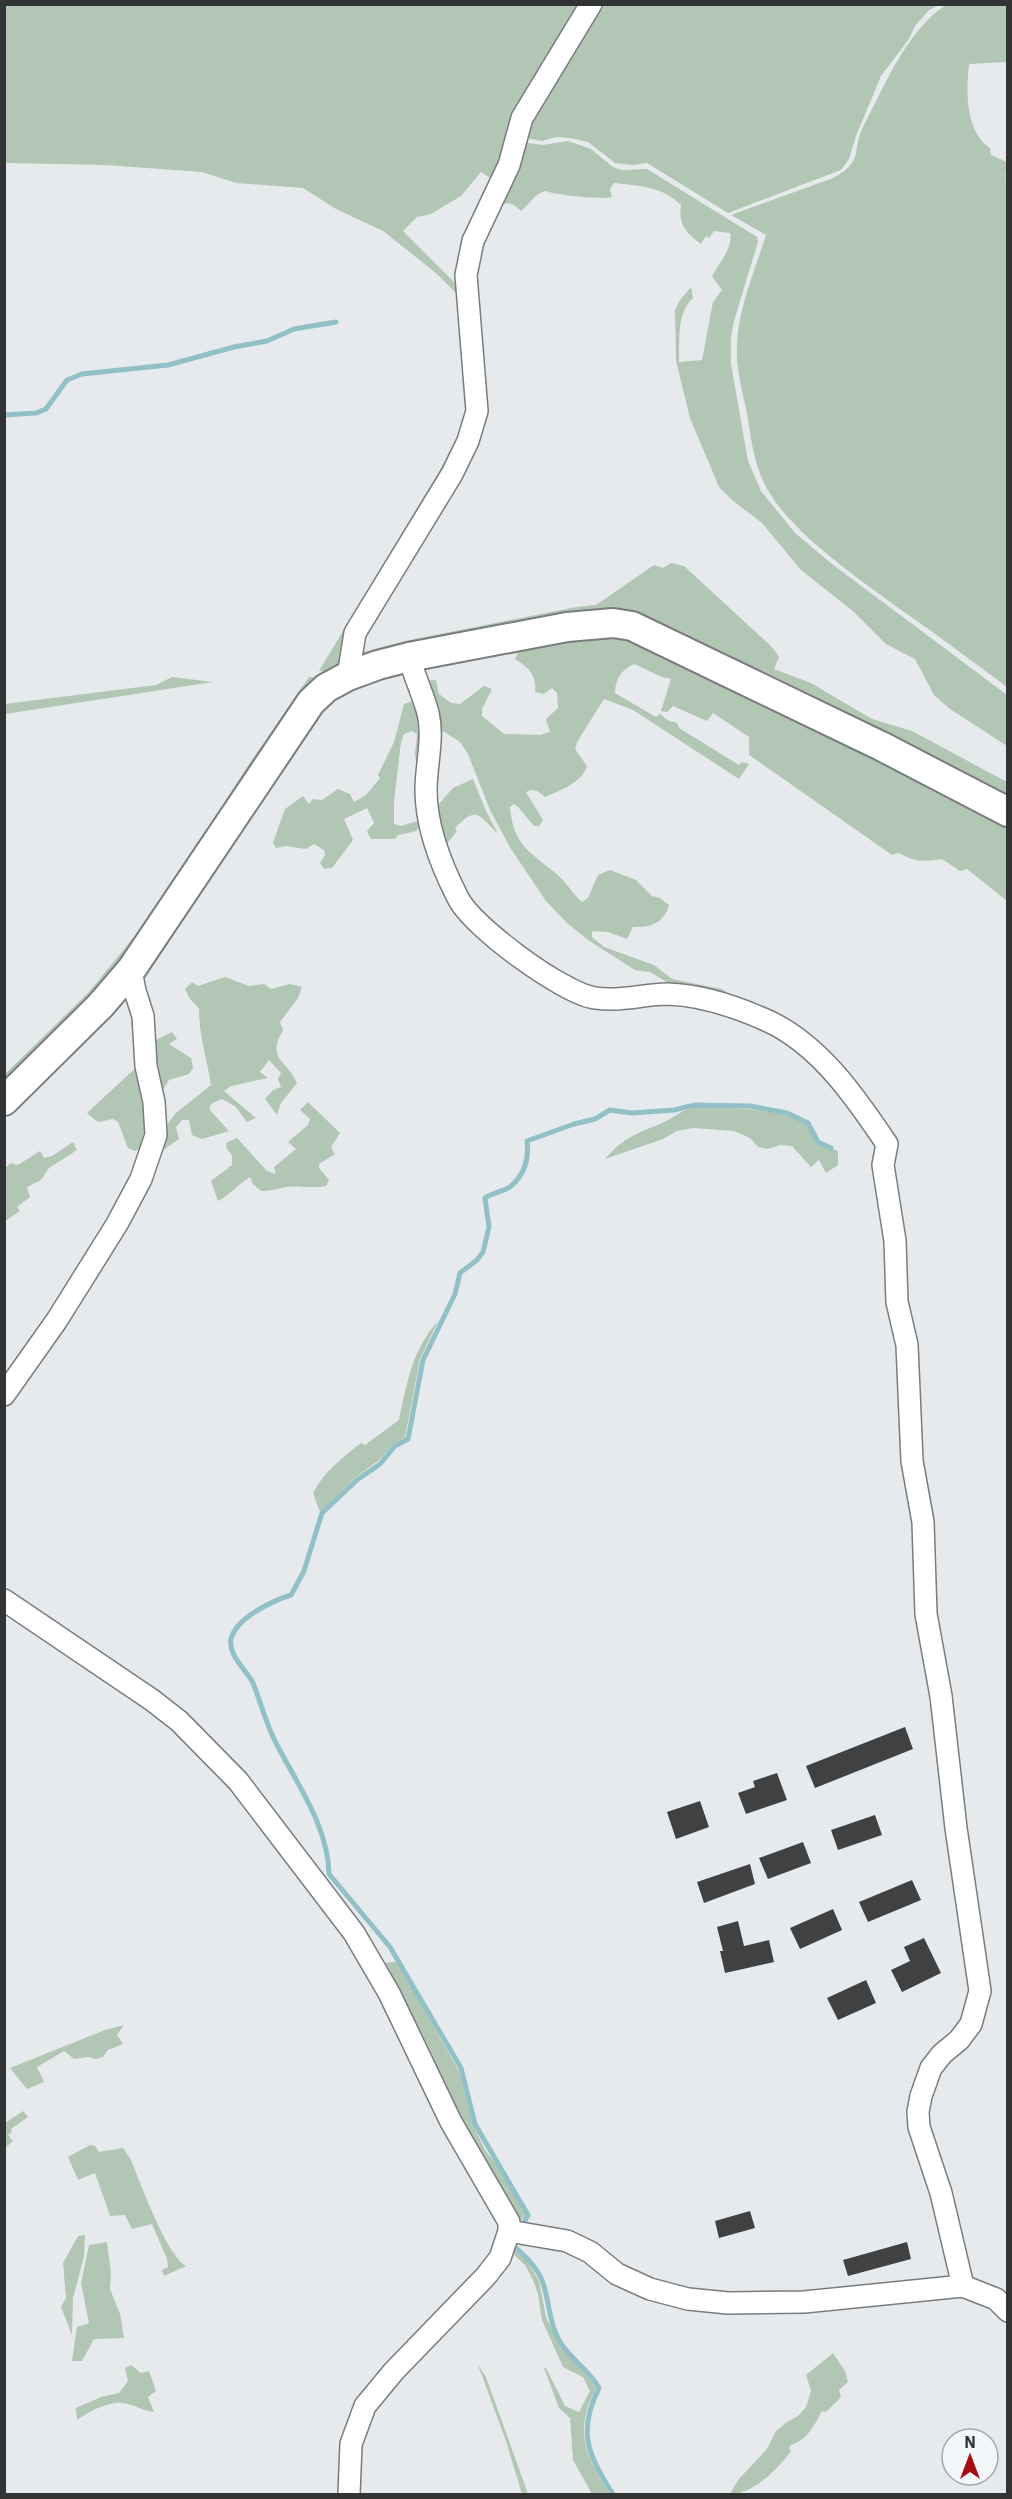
<svg xmlns="http://www.w3.org/2000/svg" width="1012" height="2499" font-family="'IBM Plex Sans',sans-serif">
<style>
.green{fill:#b1c6b3}
.lines{fill:none;stroke-linecap:round;stroke-linejoin:round}
.stream{stroke:#91c0c7;stroke-width:5}
.building{fill:#3f4143}
.minor-casing{stroke:#7a7c7f;stroke-width:24}
.secondary-casing{stroke:#7a7c7f;stroke-width:32}
.minor{stroke:#fff;stroke-width:21}
.secondary{stroke:#fff;stroke-width:28}
</style>
<rect width="100%" height="100%" fill="#e7eaec"/>
<g class="green">
<path d="M947,4L1007,5V62L969,64C966,90 965,132 990,148L991,155L1007,162V174L1005,175L1008,186L1007,687C973,662 939,636 904,612C861,580 788,532 764,483C753,460 751,437 747,413C742,390 736,369 737,345C738,309 755,270 766,235L731,215L833,178C866,160 850,152 864,125C885,85 907,30 947,4Z"/>
<polygon points="4,5 586,5 496,182 481,172 461,196 431,214 417,217 403,231 462,290 462,299 436,273 383,231 336,209 303,188 236,183 202,172 105,165 5,163"/>
<polygon points="595,5 939,5 929,10 915,26 909,39 881,76 856,136 849,159 841,170 728,213 647,163 633,165 615,163 588,142 570,138 557,137 542,141 522,137"/>
<path d="M568,141L591,149L613,167L622,170L647,169L757,237L758,242L734,321L731,337V364L748,461L761,491L795,533L832,564L1007,695V746L950,709L934,695L915,659L886,644L854,612L801,570L762,523L732,500L719,487L690,418L676,361L675,310L680,300L691,287L693,298C676,314 680,340 679,362L702,360L713,302L722,290L712,276C718,265 734,246 730,233L714,231L709,238L706,236L701,244C686,233 678,224 681,205C662,186 639,186 614,183L610,189L612,197C600,200 557,195 545,191C533,195 530,204 521,211C508,200 509,203 494,207L521,142L543,145Z"/>
<polygon points="469,426 340,672 319,671 441,468 461,429"/>
<path d="M671,563L684,566L772,647L779,657L774,669L811,683L872,719L912,731L1007,782V801L604,611C521,613 439,642 359,663L360,653L405,641L576,607L596,605L654,565L663,568Z"/>
<path d="M621,636L1007,822V901L967,869L960,871L942,859C924,862 914,862 899,853L892,855L749,755V737L713,713L707,721L673,706L667,712L661,711L671,679L662,677L634,664C621,671 616,677 615,693L656,717L660,714L669,721L677,723L679,728L739,765L742,762L749,764L739,779L633,710L604,699L577,742L575,749L587,766C582,783 559,791 545,797C538,791 534,788 526,792L543,820L539,826H534L518,807L514,804L510,807C513,848 534,854 560,877C568,885 573,894 582,902L588,898L598,875L610,870L636,880L652,896L660,898L669,905C664,923 650,928 633,927L627,939L608,932L592,931V937L604,947L654,965L672,979L722,989L734,997L675,987L650,972L635,970L588,940L567,923L546,901L511,849L490,810L468,754L460,742L432,724L419,681L436,680L439,694L451,703L460,704L484,686L492,689L482,709V716L504,734L540,735L550,732L546,719L558,708L557,693L552,688L544,694L535,692C537,675 528,667 515,659L518,653L450,663L417,671L418,667L555,641Z"/>
<polygon points="172,677 213,682 5,714 5,704 156,685"/>
<polygon points="309,677 332,678 113,975 5,1083 5,1074 88,993 157,909 247,767"/>
<polygon points="419,699 423,711 417,772 415,754 417,734 412,731 404,734 401,742 394,802 394,824 401,826 420,820 417,831 398,835 395,839 371,839 367,831 374,823 367,808 344,819 353,840 332,868 324,869 320,863 325,855 324,850 314,844 306,849 286,846 276,848 273,843 285,809 303,796 309,804 313,799 322,800 338,789 350,794 354,802 366,795 380,778 378,775 394,742 404,704"/>
<path d="M473,779L486,811L498,834C479,815 477,805 455,828L457,831L444,847L431,804H439L453,788Z"/>
<path d="M225,977L249,986L264,984L271,989L290,984L302,987L298,998L280,1022L283,1030C266,1060 287,1060 297,1083L281,1103L277,1115L265,1099L273,1090L281,1087L278,1079L281,1073L269,1060L260,1072L268,1078L231,1086L224,1091L256,1118L247,1122L236,1107L222,1099L211,1104L209,1109L229,1131L202,1139L192,1135L189,1120H182L176,1127L179,1139L155,1156L161,1132L176,1113L211,1085C207,1058 199,1037 199,1008L190,999L185,989L192,982L198,986Z"/>
<polygon points="172,1032 177,1039 169,1044 191,1058 193,1068 189,1074 169,1080 163,1090 156,1094 150,1043"/>
<polygon points="141,1063 148,1145 135,1151 128,1148 118,1122 113,1119 98,1122 87,1113"/>
<path d="M308,1102L340,1133L331,1147L335,1154L319,1164V1168L329,1180L326,1186C312,1189 299,1185 286,1187C277,1189 270,1191 261,1191L253,1184L250,1177C238,1184 231,1194 218,1201L211,1181L232,1165V1155L227,1149L226,1143L237,1138L267,1171L276,1174L274,1167L296,1149L288,1142L308,1125L310,1119L300,1110Z"/>
<path d="M696,1107C725,1108 780,1107 805,1124C810,1128 814,1138 817,1144L838,1151V1165L826,1173L819,1160L811,1167L792,1146L780,1145L768,1149L758,1147L750,1138L734,1131L693,1128L677,1131L663,1139L605,1159C624,1136 640,1133 666,1121C679,1115 679,1111 696,1107Z"/>
<polygon points="73,1142 77,1150 49,1168 41,1180 27,1187 30,1197 17,1207 20,1211 5,1221 5,1168 11,1163 18,1165 40,1151 44,1158 52,1156"/>
<path d="M438,1321L420,1359L405,1437L394,1444L378,1461L355,1478L320,1512L313,1493C323,1473 343,1457 361,1443L365,1445L399,1420C407,1383 412,1350 438,1321Z"/>
<polygon points="397,1962 459,2071 473,2125 485,2150 502,2172 525,2215 519,2223 462,2128 379,1963"/>
<polygon points="124,2025 117,2035 123,2044 108,2050 103,2057 96,2059 88,2057 74,2059 64,2051 37,2067 44,2082 27,2089 10,2068 105,2030"/>
<polygon points="23,2111 28,2117 11,2129 12,2132 8,2135 13,2141 5,2148 5,2123"/>
<path d="M90,2145L95,2146L99,2152L123,2148L130,2158C141,2183 165,2253 186,2266L164,2276L162,2270L168,2267L167,2259L152,2224L132,2229L125,2215L110,2216L95,2173L78,2180L68,2157Z"/>
<polygon points="85,2235 84,2256 73,2298 72,2335 61,2307 66,2298 63,2263 78,2236"/>
<polygon points="107,2242 111,2273 110,2289 120,2314 124,2338 94,2339 82,2361 72,2361 77,2327 89,2323 81,2283 89,2245"/>
<path d="M512,2248L527,2261L539,2281L546,2317L560,2347L590,2379L596,2388C573,2431 586,2457 610,2494H592L573,2460L570,2418L559,2408L544,2368H546L565,2406L579,2412L590,2391L583,2377L563,2367L542,2320L538,2294L533,2280L525,2265L510,2251Z"/>
<path d="M833,2353L845,2371L848,2382L839,2390L841,2397L826,2412L822,2411C814,2426 807,2440 791,2445L789,2448L791,2451C778,2469 752,2495 730,2494L738,2480L767,2449L776,2431L787,2422L798,2416L806,2407L811,2391L806,2375Z"/>
<path d="M131,2365L141,2373L149,2371L156,2391L148,2397L154,2412C142,2411 134,2404 122,2403C109,2401 88,2412 77,2420L76,2408L101,2397L119,2393L128,2381L125,2368Z"/>
<polygon points="478,2365 486,2377 528,2494 522,2494 506,2441"/>
</g>
<g class="lines">
<g class="stream">
<polyline points="4,415 36,413 46,409 67,380 82,374 168,365 234,347 267,341 294,329 336,322"/>
<path d="M523,2224L528,2215L475,2124L461,2068L390,1947L329,1874C328,1826 297,1784 276,1743C266,1724 261,1703 253,1683C246,1669 228,1656 231,1639C236,1618 272,1601 291,1595L304,1571L322,1513L357,1480L380,1464L395,1446L408,1439L423,1360L455,1294L460,1273L477,1260L483,1252L489,1227L485,1198C493,1193 507,1190 511,1186C525,1174 529,1158 527,1141L574,1124L595,1119L610,1110L632,1113L674,1110L695,1105L750,1106L787,1113L808,1123L818,1142L831,1148"/>
<path d="M514,2246C525,2256 538,2268 543,2283C550,2304 549,2326 562,2345C573,2361 590,2371 599,2388C577,2431 588,2456 613,2494"/>
</g>
</g>
<g class="building">
<polygon points="905,1727 913,1749 815,1788 806,1766"/>
<polygon points="777,1773 787,1800 746,1814 738,1793 755,1787 753,1781"/>
<polygon points="700,1801 709,1827 676,1839 667,1812"/>
<polygon points="875,1815 882,1835 838,1850 831,1830"/>
<polygon points="803,1842 811,1863 768,1879 759,1858"/>
<polygon points="750,1864 755,1884 704,1903 697,1882"/>
<polygon points="912,1880 921,1900 868,1922 859,1902"/>
<polygon points="833,1909 842,1930 800,1949 790,1928"/>
<polygon points="738,1921 744,1946 769,1940 774,1962 725,1973 720,1951 723,1951 717,1927"/>
<polygon points="924,1938 941,1973 902,1992 891,1970 910,1961 904,1947"/>
<polygon points="866,1980 876,2003 838,2020 827,1998"/>
<polygon points="750,2211 755,2228 719,2238 715,2221"/>
<polygon points="907,2242 911,2259 848,2276 843,2260"/>
</g>
<g class="lines">
<g class="minor-casing">
<g id="minor">
<path d="M409,657C414,676 423,694 428,713C434,738 426,765 426,790C426,826 442,867 458,898C472,927 564,994 595,998C620,1002 644,994 668,994C702,995 737,1007 768,1021C820,1045 856,1098 887,1144L883,1165L895,1241L897,1302L907,1345L912,1461L923,1522L926,1614L941,1696L956,1828L980,1991L971,2024L959,2040L942,2054L931,2068L921,2096L918,2112L919,2127L941,2193L963,2286"/>
<polyline points="348,676 355,633 452,474 468,441 477,411 466,275 473,241 509,165 522,118 591,4"/>
<polyline points="4,1395 57,1320 117,1224 141,1179 156,1135 154,1102 146,1066 143,1016 135,991 131,970"/>
<polyline points="4,1600 152,1700 179,1721 238,1781 354,1933 389,1993 451,2122 509,2222 509,2231 500,2258 486,2276 394,2371 365,2406 351,2444 349,2494"/>
<polyline points="509,2231 567,2241 590,2252 617,2274 650,2289 688,2299 728,2303 804,2302 963,2286 996,2299 1008,2311"/>
</g>
</g>
<g class="secondary-casing">
<polyline id="secondary" points="4,1101 100,1006 131,970 311,702 326,688 348,676 378,665 409,657 567,627 613,623 632,626 881,746 1008,812"/>
</g>
<use href="#minor" class="minor"/>
<use href="#secondary" class="secondary"/>
</g>
<rect width="1012" height="2499" fill="none" stroke="#323334" stroke-width="12"/>
<g transform="translate(970 2457)"><circle r="28" fill="#f4f7f9" stroke="#a6a9aa" stroke-width="1.5"/>
<path d="M0-4.5L10 22L0 15L-10 22Z" fill="#a40d13"/>
<text y="-9" font-size="16" font-weight="bold" text-anchor="middle" fill="#323334">N</text>
</g>
</svg>
